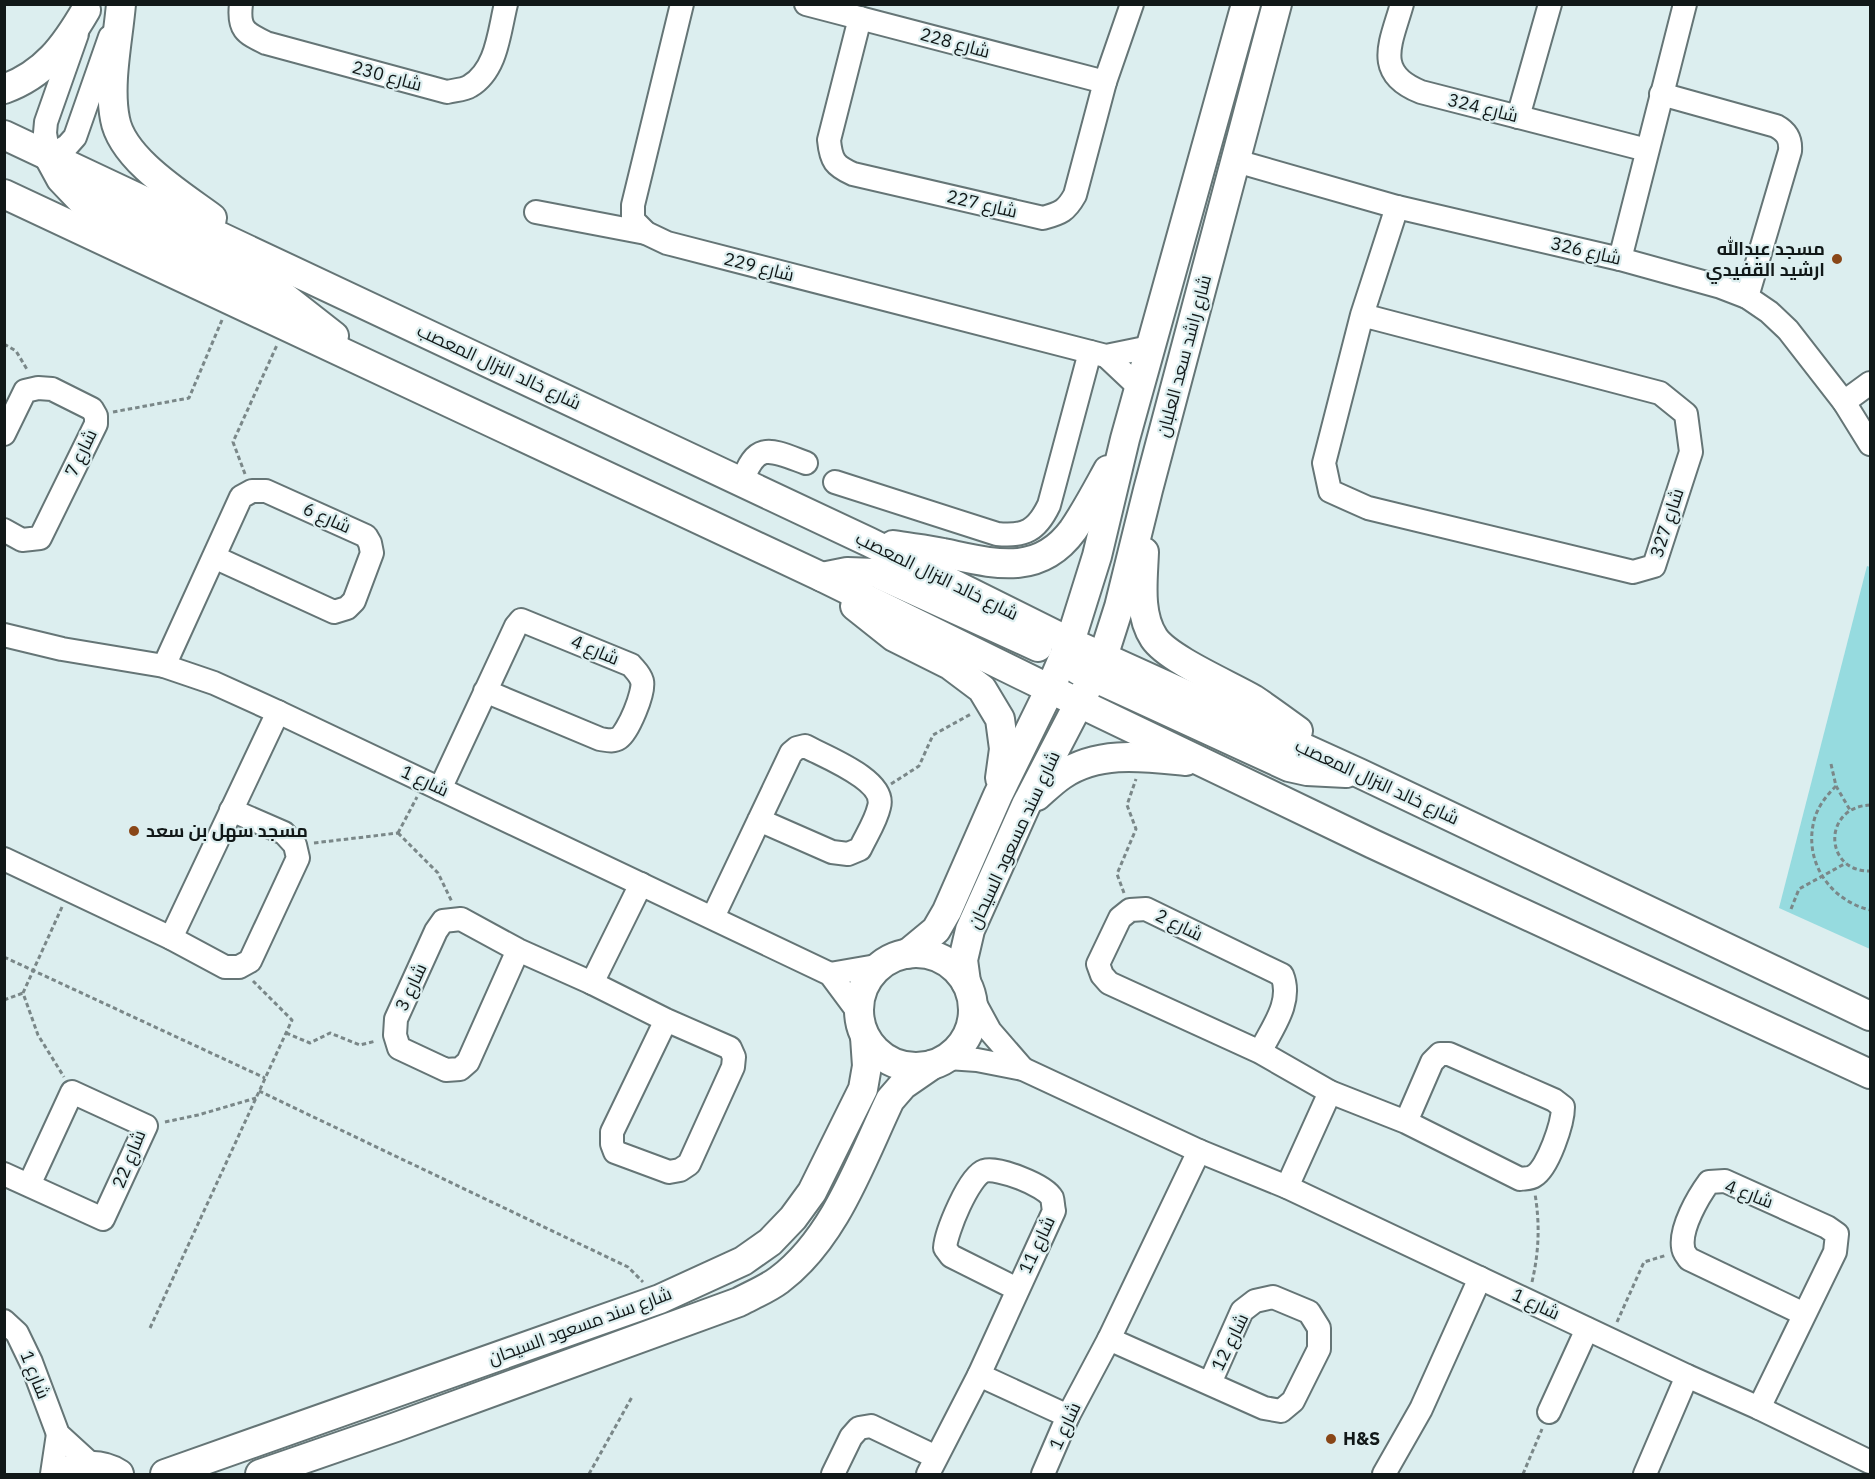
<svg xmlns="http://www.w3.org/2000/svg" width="1875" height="1479" font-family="'IBM Plex Sans',Cairo,sans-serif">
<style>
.green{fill:#96dbdf}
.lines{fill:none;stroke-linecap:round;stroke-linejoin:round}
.minor-casing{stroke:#657576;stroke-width:26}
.major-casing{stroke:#657576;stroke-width:32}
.path{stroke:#7a8788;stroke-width:3;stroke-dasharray:4.5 3;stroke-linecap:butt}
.minor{stroke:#fff;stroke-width:22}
.major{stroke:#fff;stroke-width:28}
.poi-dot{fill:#894617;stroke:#dceeef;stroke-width:2}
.labels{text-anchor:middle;stroke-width:4.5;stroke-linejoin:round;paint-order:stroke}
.street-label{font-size:18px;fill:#111818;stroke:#dceeef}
.poi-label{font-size:18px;font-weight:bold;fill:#111818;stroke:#dceeef;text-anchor:start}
</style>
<rect width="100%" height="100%" fill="#dceeef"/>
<polygon class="green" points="1867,566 1870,567 1870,949 1779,908"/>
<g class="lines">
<g class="minor-casing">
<g id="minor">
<path d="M241,4C238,29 245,33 266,43L447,92C455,90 464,90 470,86C497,70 499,32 506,4"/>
<polyline points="682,4 633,205 633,220 646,233 667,243 1106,356 1150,347"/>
<polyline points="806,4 1105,82"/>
<path d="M1402,4C1391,43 1373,73 1421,92L1647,150"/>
<path d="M860,18L829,140C831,161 835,166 853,174L1043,218C1061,213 1066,211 1075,195L1105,82L1132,4"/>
<polyline points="77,34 46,122 45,133 49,157 67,146 75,137 110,37"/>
<path d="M1661,94L1776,126C1787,132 1791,139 1790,151L1747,297"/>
<polyline points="1518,117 1550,4"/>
<polyline points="1236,161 1397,207 1620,259 1721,287 1747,297 1769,312 1788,330 1844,402 1870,444"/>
<polyline points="536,212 646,233"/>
<polyline points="1620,259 1685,4"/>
<polyline points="1362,315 1660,393 1686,414 1691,452 1654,566 1633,572 1368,508 1330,491 1324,463 1362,315 1397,207"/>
<polyline points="1106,356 1140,388"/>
<polyline points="1844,402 1870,383"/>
<polyline points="4,434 25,391 38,388 52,389 92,409 96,416 96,424 40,538 22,540 4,530"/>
<path d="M835,482L997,534C1025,537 1037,530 1049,505L1090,352"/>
<path d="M742,483C756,440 771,450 806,463"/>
<polyline points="4,635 62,649 164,666 214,683 278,712 830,974 859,1013"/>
<polyline points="164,666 241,497 252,491 266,491 366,536 370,543 372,553 354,601 347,608 334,612 214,557"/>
<path d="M440,789L516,626L521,620L631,665C635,670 640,674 642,681C645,692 628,732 619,738C613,742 607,740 600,739L485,691"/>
<polyline points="4,859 171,938 225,967 239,967 250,961 298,858 295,845 284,833 231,810"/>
<path d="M713,917L791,753L797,748L805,746C825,757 887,780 879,807C876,821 866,836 860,849L848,854L832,852L759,820"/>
<polyline points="171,938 278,712"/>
<polyline points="518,950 468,1062 460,1069 446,1070 399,1048 395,1035 396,1019 436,931 443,921 461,919 518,950 592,983 666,1020 730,1048 734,1057 733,1067 689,1164 680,1170 669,1172 615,1152 612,1144 612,1132 666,1020"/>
<polyline points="830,974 882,965"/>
<polyline points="592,983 641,884"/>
<polyline points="972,998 990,1031 1023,1069"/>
<path d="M1260,1052C1272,1028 1293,1002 1282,975L1146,909L1130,910L1120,918L1098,964L1102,975L1109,983L1260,1052L1330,1092L1406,1122L1520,1179C1524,1178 1530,1179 1534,1176C1548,1168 1563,1123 1563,1107L1554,1100L1449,1054H1440L1432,1062L1406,1122"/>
<polyline points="948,1058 977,1060 1023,1069 1199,1151 1287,1187 1687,1376 1759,1408 1870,1462"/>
<polyline points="4,1174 103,1219 146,1126 72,1092 29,1185"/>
<polyline points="1287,1187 1330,1092"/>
<polyline points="4,1321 17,1333 31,1362 58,1434 93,1466"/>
<polyline points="1109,1339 1264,1408 1281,1411 1293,1401 1319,1349 1319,1328 1309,1312 1273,1297 1255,1301 1242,1311 1210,1383"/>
<polyline points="979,1375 1068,1416"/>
<path d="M1759,1408L1835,1252L1837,1234L1827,1227L1725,1181L1709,1182C1698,1197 1680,1228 1683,1247C1683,1252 1687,1256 1689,1259L1804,1314"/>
<polyline points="1549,1412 1587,1329"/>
<polyline points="52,1474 58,1434"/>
<polyline points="833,1474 851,1437 859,1428 871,1426 936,1457"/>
<path d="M928,1474L979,1375L1054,1211C1053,1207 1053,1201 1052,1198C1045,1185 998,1167 984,1171C969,1176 946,1232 945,1248L951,1256L1017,1289"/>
<polyline points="1043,1474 1068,1416 1109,1339 1199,1151"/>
<polyline points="1384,1474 1421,1409 1480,1278"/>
<polyline points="1645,1474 1687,1376"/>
</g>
</g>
<g class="major-casing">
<g id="major">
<path d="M121,4C118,40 108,84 115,119C122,159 181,195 212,218"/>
<path d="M4,89C45,74 65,46 86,10"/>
<polyline points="4,135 869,542 1070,642 1359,773 1870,1016"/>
<polyline points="49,157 61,179 81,200 283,296 334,336"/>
<polyline points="4,194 822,577 1050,689 1373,844 1870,1074"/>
<path d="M893,545C909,548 926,549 943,553C992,563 1038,578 1073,530C1086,511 1097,490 1108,470"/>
<path d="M1144,552C1143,580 1138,614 1154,638C1168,659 1229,685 1253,699C1268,709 1283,720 1298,731"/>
<polyline points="822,577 847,572 876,573 1038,647"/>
<polyline points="855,606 894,637 950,665 982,689 1000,719 1004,749 1000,778"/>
<polyline points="1078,670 1289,767 1307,771 1346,773"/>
<path d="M1037,796C1045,789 1053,781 1062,775C1099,750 1145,757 1186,761"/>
<circle cx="916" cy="1010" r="57"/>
<polyline points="907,954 936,930 947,911 998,795 1050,689 1070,642 1097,556 1125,439 1246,4"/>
<polyline points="966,982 963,960 970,930 1026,805 1103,657 1119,607 1148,490 1277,4"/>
<path d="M61,1474C78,1464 101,1462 119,1474"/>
<polyline points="165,1474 660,1299 743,1261 770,1242 793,1218 812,1192 863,1089 867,1066 865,1037"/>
<path d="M260,1474L396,1427L739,1302C752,1295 767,1289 779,1280C835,1238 861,1161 890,1100L903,1085L932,1065"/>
</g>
</g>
<g class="path">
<polyline points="4,344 16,351 28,371"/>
<polyline points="113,412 189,398 222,320"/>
<polyline points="245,474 233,442 277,345"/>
<polyline points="1831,764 1836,786 1850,810"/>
<polyline points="891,784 919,766 933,735 971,714"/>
<path d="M1836,786C1827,795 1819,805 1815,817C1802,860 1829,900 1870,910"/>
<path d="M1870,805C1822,807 1824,872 1870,871"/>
<polyline points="398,833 438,873 452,902"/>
<polyline points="398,833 417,797"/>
<polyline points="314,843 398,833"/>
<polyline points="1124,893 1117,874 1136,829 1127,805 1136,779"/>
<polyline points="62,907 23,993 38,1035 64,1077"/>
<polyline points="1791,909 1799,889 1846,863"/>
<polyline points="4,957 265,1078"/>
<polyline points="4,1000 23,993"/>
<polyline points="286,1033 310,1043 330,1033 360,1045 376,1041"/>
<polyline points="259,1091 628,1267 643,1282"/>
<polyline points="165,1122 198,1115 256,1098"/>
<path d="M1532,1282C1539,1252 1540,1224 1535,1194"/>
<polyline points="1617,1322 1644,1262 1667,1255"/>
<polyline points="150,1328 292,1020 253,981"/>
<polyline points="589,1474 632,1397"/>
<polyline points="1523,1474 1542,1429"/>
</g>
<use href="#minor" class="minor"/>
<use href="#major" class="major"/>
</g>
<g class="poi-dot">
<circle cx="1837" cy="259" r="6"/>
<circle cx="134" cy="831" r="6"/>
<circle cx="1331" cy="1439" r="6"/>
</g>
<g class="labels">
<g class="street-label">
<text transform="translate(955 43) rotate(15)" y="6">شارع 228</text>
<text transform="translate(387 76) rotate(15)" y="6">شارع 230</text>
<text transform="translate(1483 108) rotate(14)" y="6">شارع 324</text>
<text transform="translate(982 204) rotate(13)" y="6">شارع 227</text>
<text transform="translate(1586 251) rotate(13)" y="6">شارع 326</text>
<text transform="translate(759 267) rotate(14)" y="6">شارع 229</text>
<text transform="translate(1184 356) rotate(-75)" y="6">شارع راشد سعد العلبان</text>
<text transform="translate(499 367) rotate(25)" y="6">شارع خالد النزال المعصب</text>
<text transform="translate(81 453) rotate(-64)" y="6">شارع 7</text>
<text transform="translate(327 518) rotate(24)" y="6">شارع 6</text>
<text transform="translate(1667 523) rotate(-72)" y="6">شارع 327</text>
<text transform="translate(937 576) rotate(26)" y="6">شارع خالد النزال المعصب</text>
<text transform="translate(595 650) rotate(23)" y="6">شارع 4</text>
<text transform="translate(425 781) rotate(25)" y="6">شارع 1</text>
<text transform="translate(1377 782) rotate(25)" y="6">شارع خالد النزال المعصب</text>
<text transform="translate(1014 840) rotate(-65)" y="6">شارع سند مسعود السيحان</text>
<text transform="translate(1179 925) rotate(26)" y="6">شارع 2</text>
<text transform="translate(411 987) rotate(-65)" y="6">شارع 3</text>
<text transform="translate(129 1159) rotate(-68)" y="6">شارع 22</text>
<text transform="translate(1749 1194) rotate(21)" y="6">شارع 4</text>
<text transform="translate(1037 1245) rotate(-65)" y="6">شارع 11</text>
<text transform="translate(1536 1304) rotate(25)" y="6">شارع 1</text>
<text transform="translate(580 1326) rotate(-20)" y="6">شارع سند مسعود السيحان</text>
<text transform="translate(1230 1342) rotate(-64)" y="6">شارع 12</text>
<text transform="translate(35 1375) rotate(68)" y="6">شارع 1</text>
<text transform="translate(1065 1426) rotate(-65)" y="6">شارع 1</text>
</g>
<g class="poi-label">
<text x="1825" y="255" text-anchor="end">مسجد عبدالله<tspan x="1825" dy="21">ارشيد القفيدي</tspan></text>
<text x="146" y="837">مسجد سهل بن سعد</text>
<text x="1343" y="1445">H&amp;S</text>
</g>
</g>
<rect width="1875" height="1479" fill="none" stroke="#111818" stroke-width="12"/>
</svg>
